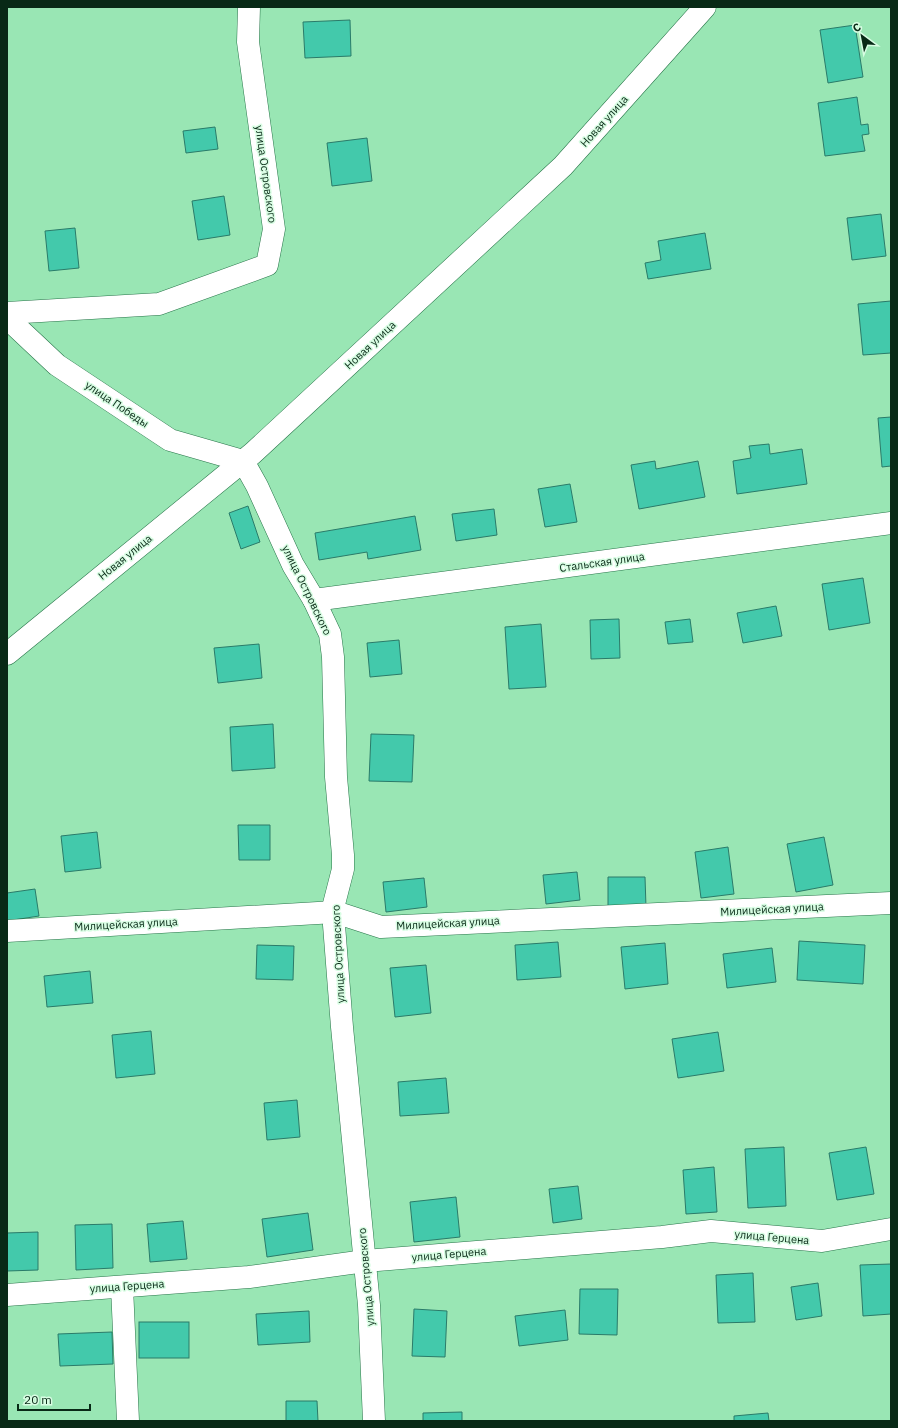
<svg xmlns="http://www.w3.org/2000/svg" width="898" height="1428" font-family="'IBM Plex Sans',sans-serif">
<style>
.building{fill:#43c9ab;stroke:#2a7b69}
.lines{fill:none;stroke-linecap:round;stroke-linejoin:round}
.minor-casing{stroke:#277549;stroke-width:23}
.minor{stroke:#fff;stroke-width:22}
.labels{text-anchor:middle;stroke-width:3;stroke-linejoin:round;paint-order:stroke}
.street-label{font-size:11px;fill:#082916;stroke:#d8fde3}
</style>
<rect width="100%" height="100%" fill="#99e6b4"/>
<g class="building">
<polygon points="350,20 351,56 305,58 303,22"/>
<polygon points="855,25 863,77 828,83 820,30"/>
<polygon points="857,97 861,125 868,124 869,134 862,135 865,151 825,156 818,103"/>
<polygon points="215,127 218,149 186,153 183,131"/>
<polygon points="367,138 372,181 332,186 327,143"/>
<polygon points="224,196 230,235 198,240 192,201"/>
<polygon points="881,214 886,256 852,260 847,218"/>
<polygon points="75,228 79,268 49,271 45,231"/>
<polygon points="705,233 711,269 648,279 645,263 661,260 658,241"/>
<polygon points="891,301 891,353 863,355 858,304"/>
<polygon points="891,417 891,466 882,467 878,418"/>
<polygon points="769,444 770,454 802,449 807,484 737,494 733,461 751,458 749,446"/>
<polygon points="655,461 656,469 698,461 705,497 639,509 631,465"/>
<polygon points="570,484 577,522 545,527 538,489"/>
<polygon points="248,506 260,542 241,549 229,513"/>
<polygon points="494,509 497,535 456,541 452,514"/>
<polygon points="415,516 421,550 368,559 367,552 319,560 315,533"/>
<polygon points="863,578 870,623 829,630 822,584"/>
<polygon points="776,606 782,636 743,643 737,613"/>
<polygon points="619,619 620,658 591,659 590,620"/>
<polygon points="690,619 693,642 668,644 665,622"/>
<polygon points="541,624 546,687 509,689 505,627"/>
<polygon points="399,640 402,674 370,677 367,643"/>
<polygon points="259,644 262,678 218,683 214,648"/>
<polygon points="273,724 275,768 232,771 230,727"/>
<polygon points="371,734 414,735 412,782 369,781"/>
<polygon points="238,825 270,825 270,860 239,860"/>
<polygon points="97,832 101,868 65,872 61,836"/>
<polygon points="824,837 833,885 796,892 787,844"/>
<polygon points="728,847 734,894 701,898 695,852"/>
<polygon points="577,872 580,900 546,904 543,875"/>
<polygon points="608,877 645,877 646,907 608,907"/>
<polygon points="424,878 427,907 386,912 383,882"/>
<polygon points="35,889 39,916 7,921 7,893"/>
<polygon points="799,941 865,945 863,984 797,980"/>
<polygon points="558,942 561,977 517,980 515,945"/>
<polygon points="665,943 668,984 625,989 621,947"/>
<polygon points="257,945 294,946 293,980 256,979"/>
<polygon points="772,948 776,982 727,988 723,954"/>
<polygon points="426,965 431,1013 395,1017 390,968"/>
<polygon points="90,971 93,1003 47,1007 44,976"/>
<polygon points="151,1031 155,1074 116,1078 112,1035"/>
<polygon points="718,1032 724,1071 678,1078 672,1039"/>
<polygon points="446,1078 449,1113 400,1116 398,1082"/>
<polygon points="297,1100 300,1137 267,1140 264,1103"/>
<polygon points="784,1147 786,1206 748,1208 745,1149"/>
<polygon points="866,1147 874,1194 837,1200 829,1153"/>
<polygon points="714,1167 717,1212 686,1214 683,1170"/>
<polygon points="578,1186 582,1219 553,1223 549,1189"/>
<polygon points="456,1197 460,1237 414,1242 410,1202"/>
<polygon points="308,1213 313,1250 267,1257 262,1219"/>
<polygon points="183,1221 187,1259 150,1262 147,1224"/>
<polygon points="112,1224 113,1268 76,1270 75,1225"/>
<polygon points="38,1232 38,1270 7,1271 7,1233"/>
<polygon points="891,1264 891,1314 863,1316 860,1265"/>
<polygon points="753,1273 755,1322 718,1323 716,1275"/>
<polygon points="818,1283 822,1316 796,1320 791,1287"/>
<polygon points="580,1289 618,1289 617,1335 579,1334"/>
<polygon points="414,1309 447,1311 445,1357 412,1356"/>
<polygon points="565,1310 568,1340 519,1346 515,1316"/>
<polygon points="309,1311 310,1342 258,1345 256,1314"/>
<rect x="139" y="1322" width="50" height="36"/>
<polygon points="112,1332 113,1364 60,1366 58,1334"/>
<polygon points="286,1401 317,1401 318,1421 286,1421"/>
<polygon points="462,1412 462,1421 423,1421 423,1413"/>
<polygon points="768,1413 769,1421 734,1421 734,1416"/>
</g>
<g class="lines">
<g class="minor-casing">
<g id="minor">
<polyline points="7,313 159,304 267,265 274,229 248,42 249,7"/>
<polyline points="7,318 57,365 170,440 243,461 257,486 293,565 314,600 330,634 333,657 336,777 343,855 343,869 334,904 335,912 334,925 342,1027 369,1305 374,1421"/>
<polyline points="314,600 891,523"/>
<polyline points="7,654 253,453 563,166 705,7"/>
<polyline points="7,931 335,912 381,927 891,903"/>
<polyline points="122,1287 128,1421"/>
<polyline points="7,1295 249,1277 365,1261 662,1237 711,1231 822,1241 891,1229"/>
</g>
</g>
<use href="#minor" class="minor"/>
</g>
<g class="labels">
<g class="street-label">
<text transform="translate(604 121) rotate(-48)" y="4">Новая улица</text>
<text transform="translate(266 174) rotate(82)" y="4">улица Островского</text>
<text transform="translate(370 345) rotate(-43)" y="4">Новая улица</text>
<text transform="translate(117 404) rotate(34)" y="4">улица Победы</text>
<text transform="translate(125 557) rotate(-39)" y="4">Новая улица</text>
<text transform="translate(602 562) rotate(-8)" y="4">Стальская улица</text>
<text transform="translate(307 590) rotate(64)" y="4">улица Островского</text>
<text transform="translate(772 909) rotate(-3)" y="4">Милицейская улица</text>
<text transform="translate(448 923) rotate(-3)" y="4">Милицейская улица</text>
<text transform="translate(126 924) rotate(-3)" y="4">Милицейская улица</text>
<text transform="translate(338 954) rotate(-93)" y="4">улица Островского</text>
<text transform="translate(772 1237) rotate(5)" y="4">улица Герцена</text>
<text transform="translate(449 1254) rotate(-5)" y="4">улица Герцена</text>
<text transform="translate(366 1277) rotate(-95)" y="4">улица Островского</text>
<text transform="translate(127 1286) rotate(-4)" y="4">улица Герцена</text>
</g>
</g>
<rect width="898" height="1428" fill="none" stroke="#082916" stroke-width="16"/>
<g transform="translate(862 36) rotate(328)" stroke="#d8fde3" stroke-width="3" paint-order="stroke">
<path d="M0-3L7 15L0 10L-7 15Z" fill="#082916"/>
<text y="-6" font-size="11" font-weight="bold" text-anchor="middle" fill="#082916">С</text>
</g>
<path d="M18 1404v6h72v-6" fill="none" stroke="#082916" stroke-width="2"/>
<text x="24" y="1404" font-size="12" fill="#082916" stroke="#d8fde3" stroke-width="3" paint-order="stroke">20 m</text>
</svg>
